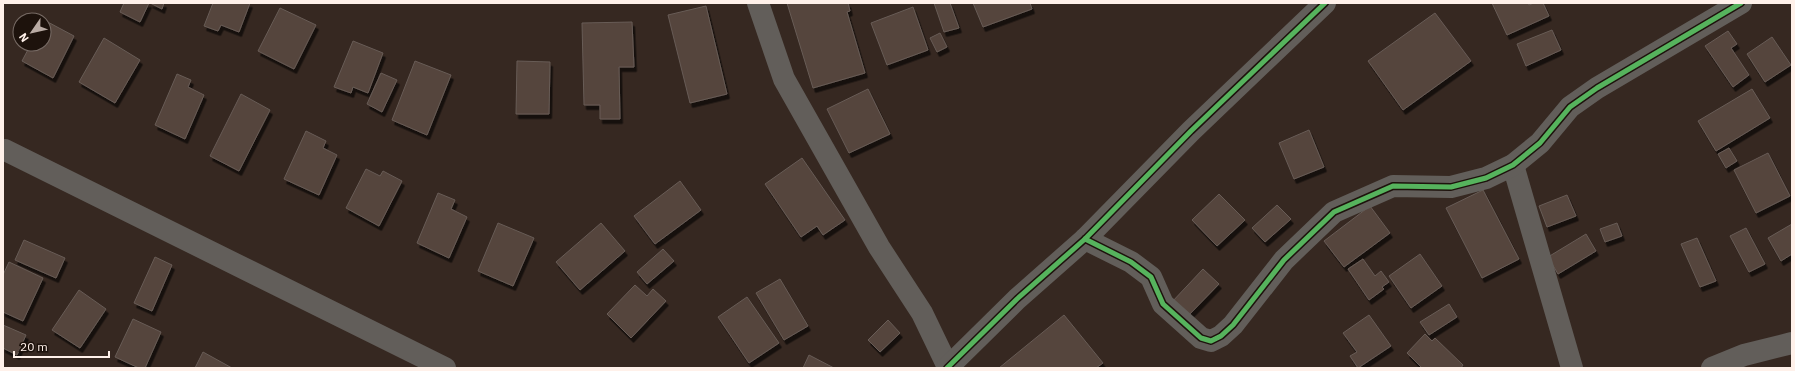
<svg xmlns="http://www.w3.org/2000/svg" width="1795" height="371" font-family="'IBM Plex Sans',sans-serif">
<style>
.building{fill:#54443c;stroke:#685c56;filter:url(#shadow)}
.lines{fill:none;stroke-linecap:round;stroke-linejoin:round}
.street{stroke:#625e5a;stroke-width:22}
.cycleway-casing{stroke:#1d120c;stroke-width:8}
.cycleway{stroke:#56b35d;stroke-width:5}
</style>
<defs>
<filter id="shadow"><feDropShadow dx="2.5" dy="4.5" stdDeviation="0" flood-color="#0009"/></filter>
</defs>
<rect width="100%" height="100%" fill="#362821"/>
<g class="building">
<polygon points="124,3 149,3 140,22 120,12"/>
<polygon points="150,3 164,3 162,9"/>
<polygon points="213,3 250,3 239,32 221,25 218,31 204,26"/>
<polygon points="787,3 848,3 850,11 847,12 865,73 813,88"/>
<polygon points="934,3 950,3 959,28 944,32"/>
<polygon points="973,3 1030,3 1032,9 983,27"/>
<polygon points="1492,3 1528,3 1529,5 1534,3 1543,3 1549,16 1507,35"/>
<polygon points="706,6 727,94 690,103 668,15"/>
<polygon points="913,7 928,50 887,65 871,23"/>
<polygon points="280,8 316,25 294,69 258,51"/>
<polygon points="1435,13 1471,61 1403,110 1368,61"/>
<polygon points="44,20 74,36 53,78 22,61 31,44 44,44"/>
<polygon points="632,22 634,67 619,67 620,119 600,119 600,105 584,105 582,23"/>
<polygon points="1552,30 1561,50 1526,66 1517,44"/>
<polygon points="1728,31 1737,44 1731,48 1749,75 1733,87 1705,46"/>
<polygon points="940,33 947,47 937,52 930,38"/>
<polygon points="1772,37 1791,65 1765,82 1747,54"/>
<polygon points="104,38 140,60 115,103 79,82"/>
<polygon points="353,41 383,53 368,93 353,87 351,93 334,87"/>
<polygon points="415,61 451,75 427,135 392,120"/>
<polygon points="517,61 550,62 549,114 516,114"/>
<polygon points="381,73 397,80 382,112 367,104"/>
<polygon points="177,74 191,80 188,87 204,95 185,139 155,125"/>
<polygon points="868,89 890,134 849,153 827,109"/>
<polygon points="1752,89 1770,118 1716,151 1698,121"/>
<polygon points="241,94 270,110 239,171 210,156"/>
<polygon points="1309,130 1324,167 1294,179 1279,143"/>
<polygon points="306,131 326,141 323,148 337,155 319,195 284,179"/>
<polygon points="1729,148 1737,161 1726,168 1718,154"/>
<polygon points="1768,153 1790,196 1756,213 1734,170"/>
<polygon points="802,158 845,220 823,235 817,226 801,237 765,184"/>
<polygon points="366,169 380,176 383,171 402,181 379,226 346,208"/>
<polygon points="680,181 701,210 655,244 634,216"/>
<polygon points="1483,190 1519,259 1482,278 1446,208"/>
<polygon points="438,193 455,200 451,209 467,217 449,258 417,243"/>
<polygon points="1219,194 1245,220 1217,246 1192,220"/>
<polygon points="1567,195 1576,216 1547,227 1539,206"/>
<polygon points="1277,205 1291,219 1265,242 1252,228"/>
<polygon points="1370,206 1390,233 1344,267 1324,241"/>
<polygon points="498,223 534,238 513,286 478,271"/>
<polygon points="601,223 625,251 580,290 556,262"/>
<polygon points="1617,223 1622,236 1605,242 1600,229"/>
<polygon points="1792,224 1792,254 1781,261 1768,238"/>
<polygon points="1746,228 1765,264 1749,272 1730,236"/>
<polygon points="1586,234 1596,251 1558,274 1548,257"/>
<polygon points="1697,238 1716,281 1700,287 1681,244"/>
<polygon points="24,240 65,258 56,278 15,260"/>
<polygon points="663,249 674,261 647,284 637,272"/>
<polygon points="1420,254 1442,286 1411,308 1389,276"/>
<polygon points="155,257 172,265 152,311 134,303"/>
<polygon points="1363,259 1375,276 1381,271 1389,282 1382,287 1384,289 1369,300 1348,269"/>
<polygon points="9,262 43,278 23,321 3,312 3,275"/>
<polygon points="1203,269 1219,284 1186,318 1171,303"/>
<polygon points="780,279 808,326 784,340 756,293"/>
<polygon points="635,285 647,296 653,289 666,301 631,338 607,314"/>
<polygon points="79,290 106,309 80,348 52,330"/>
<polygon points="747,297 779,343 749,363 718,317"/>
<polygon points="1449,304 1457,317 1429,335 1420,322"/>
<polygon points="1064,315 1103,363 1096,368 999,368"/>
<polygon points="1369,315 1391,346 1358,368 1350,356 1357,352 1343,333"/>
<polygon points="133,319 161,332 145,368 139,368 115,357"/>
<polygon points="888,320 900,333 880,352 868,340"/>
<polygon points="3,325 26,335 17,355 3,348"/>
<polygon points="1425,334 1432,341 1435,338 1463,365 1461,368 1422,368 1407,353"/>
<polygon points="203,352 232,368 195,368"/>
<polygon points="809,355 834,368 803,368"/>
</g>
<g class="lines">
<g class="street">
<polyline points="758,3 784,79 879,247 922,313 948,367"/>
<polyline points="5,150 445,368"/>
<polyline points="1513,165 1572,368"/>
<polyline points="1085,239 1131,262 1151,277 1163,304 1201,338 1211,341 1221,336 1233,325 1284,260 1334,212 1393,186 1451,187 1486,178 1513,165 1540,143 1570,107 1597,88 1741,3"/>
<polyline points="947,368 1017,299 1085,239 1191,131 1325,3"/>
<polyline points="1712,368 1744,355 1792,343"/>
</g>
<g class="cycleway-casing">
<g id="cycleway">
<polyline points="1085,239 1131,262 1151,277 1163,304 1201,338 1211,341 1221,336 1233,325 1284,260 1334,212 1393,186 1451,187 1486,178 1513,165 1540,143 1570,107 1597,88 1741,3"/>
<polyline points="947,368 1017,299 1085,239 1191,131 1325,3"/>
</g>
</g>
<use href="#cycleway" class="cycleway"/>
</g>
<rect width="1795" height="371" fill="none" stroke="#fff1ea" stroke-width="8"/>
<g transform="translate(32 32) rotate(236)"><circle r="19" fill="#1d120c" stroke="#776b65"/>
<path d="M0-3L7 15L0 10L-7 15Z" fill="#b9aba4"/>
<text y="-6" font-size="11" font-weight="bold" text-anchor="middle" fill="#fff1ea">N</text>
</g>
<path d="M14 351v6h95v-6" fill="none" stroke="#fff1ea" stroke-width="2"/>
<text x="20" y="351" font-size="12" fill="#fff1ea" stroke="#1d120c" stroke-width="3" paint-order="stroke">20 m</text>
</svg>
